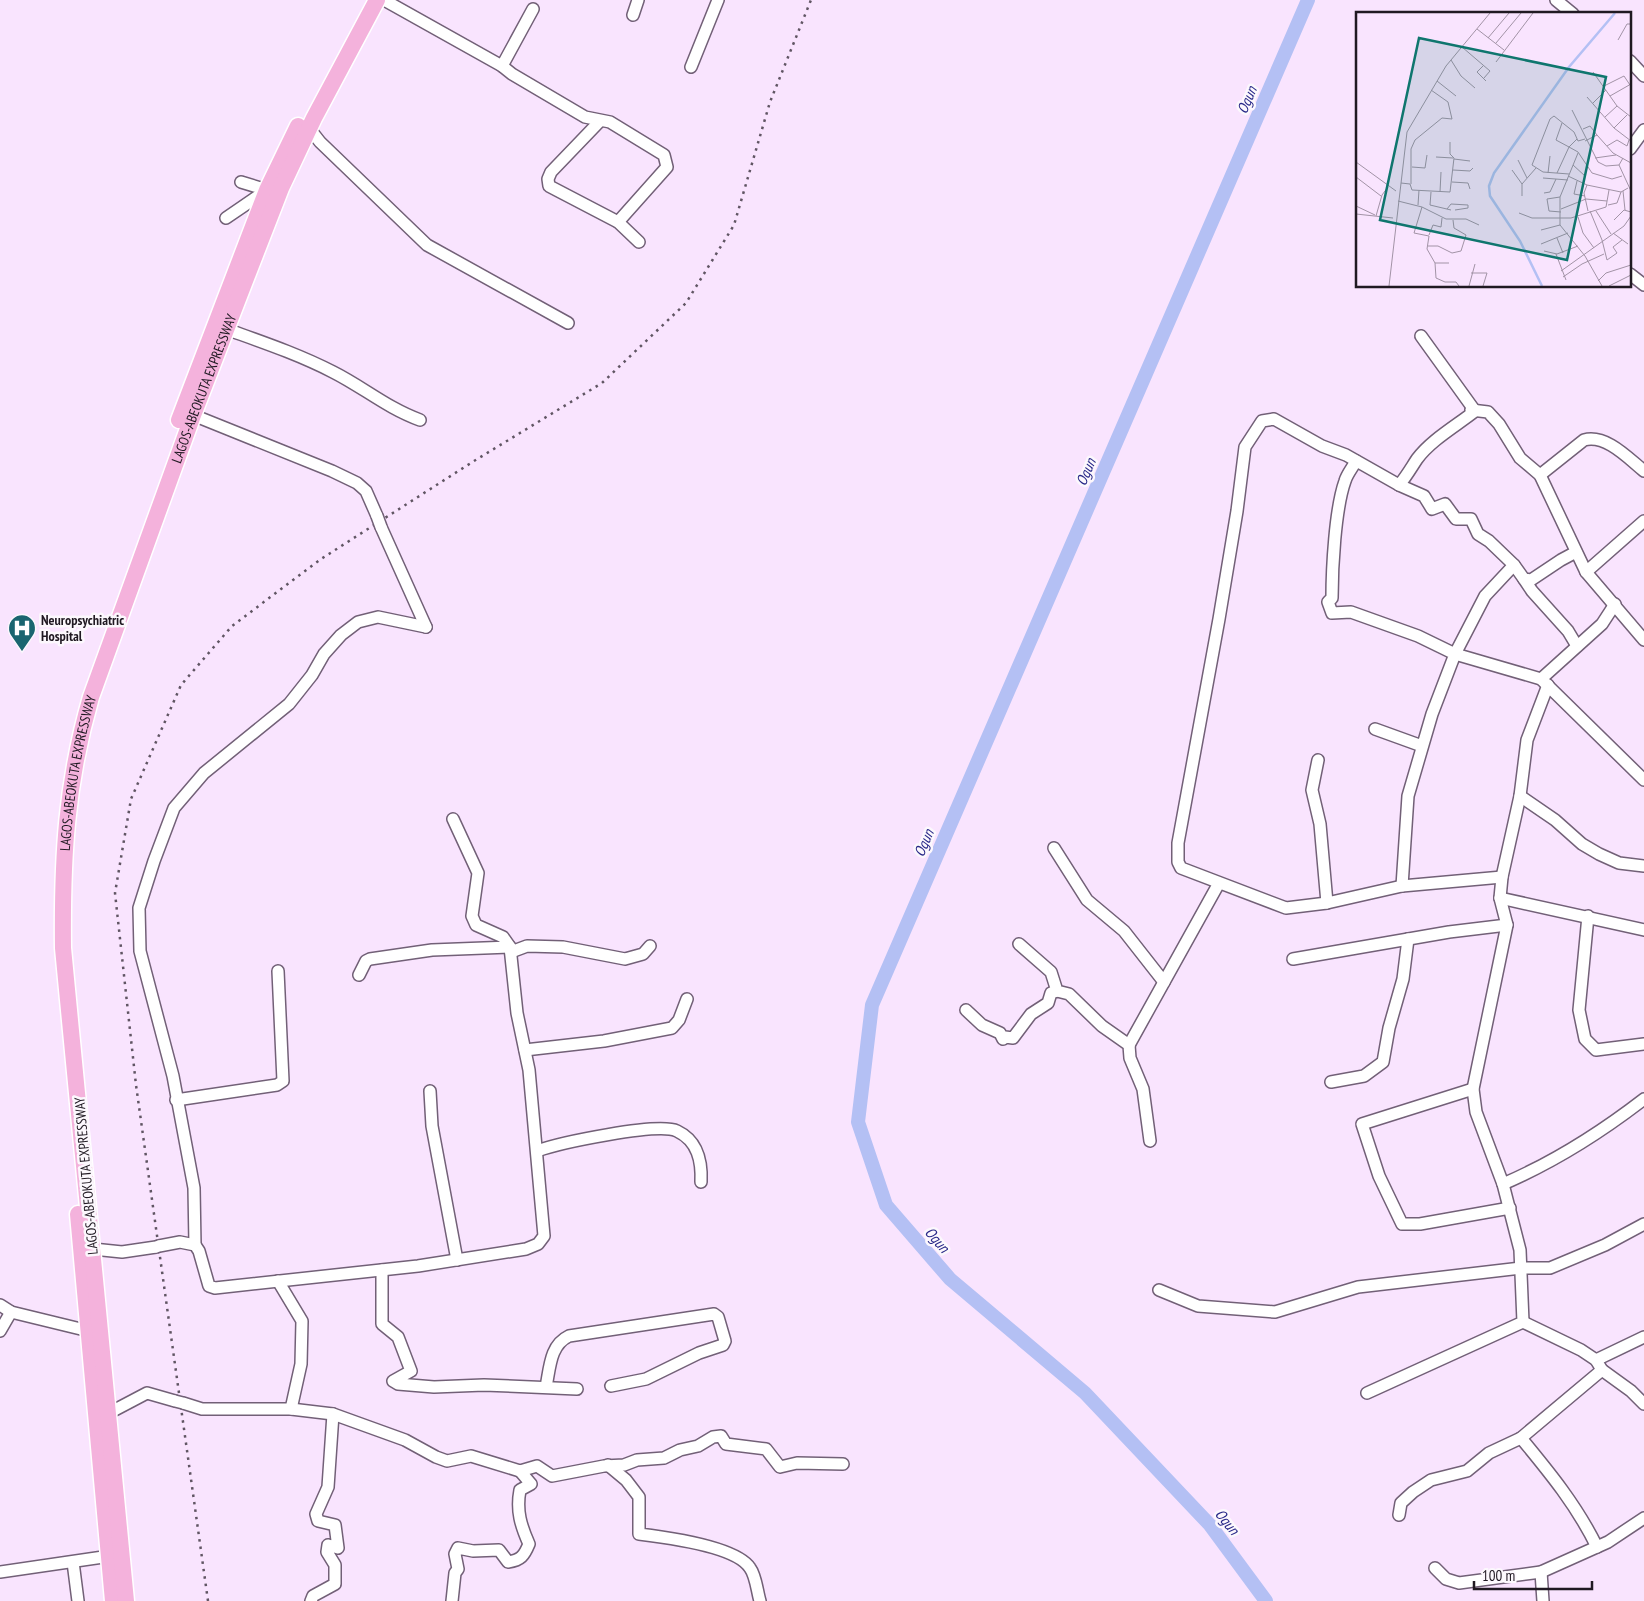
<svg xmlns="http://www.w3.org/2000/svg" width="1644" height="1601" font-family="'PT Sans Narrow',sans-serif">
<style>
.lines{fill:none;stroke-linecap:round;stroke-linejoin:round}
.river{stroke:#b4c0f4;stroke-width:14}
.minor-casing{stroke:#726077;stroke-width:14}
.highway-casing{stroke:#fff;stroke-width:19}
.minor{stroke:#fff;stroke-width:11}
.highway{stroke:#f4b2dc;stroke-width:16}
.rail{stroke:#605563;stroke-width:2.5;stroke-dasharray:2.5 5;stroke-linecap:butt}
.minor-bridge-casing{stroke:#726077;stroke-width:14;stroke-linecap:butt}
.minor-bridge{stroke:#fff;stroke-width:11}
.labels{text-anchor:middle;stroke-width:5;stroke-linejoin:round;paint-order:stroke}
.street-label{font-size:14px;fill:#201922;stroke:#fcf8fd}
.poi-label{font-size:14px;font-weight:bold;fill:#201922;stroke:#fcf8fd;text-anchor:start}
.water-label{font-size:15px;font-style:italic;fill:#282888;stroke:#fcf8fd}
.inset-river{fill:none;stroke:#b4c0f4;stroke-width:2.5}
.inset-road{fill:none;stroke:#a293a6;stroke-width:1}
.view{fill:#0f766e;fill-opacity:0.15;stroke:#0f766e;stroke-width:2.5}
.inset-edge{fill:none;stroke:#201922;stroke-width:2.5}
</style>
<rect width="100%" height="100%" fill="#f9e4fe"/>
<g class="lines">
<polyline class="river" points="1266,1601 1210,1525 1085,1393 950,1279 886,1205 858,1122 872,1005 1308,0"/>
<g class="minor-casing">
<g id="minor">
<polyline points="384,0 502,66 512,74 585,117 610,122 664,155 667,167 618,222"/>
<polyline points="1556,0 1573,14"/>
<polyline points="633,15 638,0"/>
<polyline points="1630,61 1644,76"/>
<polyline points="502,66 533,9"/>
<polyline points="691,67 718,0"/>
<polyline points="600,121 551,172 548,179 549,186 618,222 639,242"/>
<polyline points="309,128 320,142 427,245 568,323"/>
<polyline points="1630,149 1644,130"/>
<polyline points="226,218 267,190 241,182"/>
<polyline points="1630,274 1644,285"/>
<path d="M226,329C262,342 298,354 333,372C363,387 387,408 420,420"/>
<polyline points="1471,410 1488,412 1499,424 1520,458 1540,475 1586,572 1644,640"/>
<polyline points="193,415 332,471 357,483 366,491 377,516"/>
<path d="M1356,461C1353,467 1347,474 1345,481C1335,509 1332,569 1332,598L1328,602L1332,613L1351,612L1418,636L1455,654L1432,714L1408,796L1402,886"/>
<path d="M1540,475L1584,440C1606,434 1628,458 1644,471"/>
<path d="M1399,485C1406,477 1411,468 1417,459C1431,440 1456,426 1475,411L1421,336"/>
<polyline points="381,527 426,627"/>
<polyline points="1514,565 1485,596 1455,654 1541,679 1644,780"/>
<polyline points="1586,572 1644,521"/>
<polyline points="1524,579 1532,591 1568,631 1577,646"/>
<polyline points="1541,679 1602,624 1615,604"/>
<polyline points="1375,729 1422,746"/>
<polyline points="1318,760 1312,790 1320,824 1327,903"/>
<polyline points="1520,796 1555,820 1582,844 1599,854 1619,863 1644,866"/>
<polyline points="1054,848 1087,900 1124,931 1164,982"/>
<polyline points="1502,877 1402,886 1327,903 1286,908 1181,868 1178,862 1178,843 1219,619 1237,511 1245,447 1262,421 1274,419 1322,446 1346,455 1399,485 1424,496 1432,509 1445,504 1456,519 1471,519 1478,534 1489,541 1514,565 1524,579 1531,580 1561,560 1576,552"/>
<polyline points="1500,898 1644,930"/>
<polyline points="1588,916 1579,1010 1585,1039 1596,1050 1644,1044"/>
<polyline points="1019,944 1051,972 1057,991 1069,994 1102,1026 1129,1045 1130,1058 1143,1089 1150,1141"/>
<polyline points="511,952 527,946 563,947 625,959 643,954 650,946"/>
<polyline points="1293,959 1449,932 1507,925"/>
<polyline points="359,975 366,961 370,959 432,950 510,947"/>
<polyline points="966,1010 982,1025 1000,1033 1003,1039 1005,1037 1013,1038 1031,1014 1048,1003 1051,993 1057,991"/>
<polyline points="1129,1045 1219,883"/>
<polyline points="525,1050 604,1041 672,1028 679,1020 687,999"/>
<polyline points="1331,1082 1364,1076 1383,1062 1389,1028 1403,979 1408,939"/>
<polyline points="1473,1089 1362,1124 1379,1176 1402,1224 1420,1224 1510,1208"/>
<polyline points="430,1091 432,1126 457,1260"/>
<polyline points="176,1100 277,1085 283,1081 278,971"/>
<path d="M537,1151C559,1143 658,1122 677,1131C698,1141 702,1161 701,1182"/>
<path d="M1503,1184C1554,1162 1600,1133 1644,1099"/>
<polyline points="195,1245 194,1188 173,1076 140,951 139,908 154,861 174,808 204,773 289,704 312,675 324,654 341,635 358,622 378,617 426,627"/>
<polyline points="159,1246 180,1242 195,1245 199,1251 209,1286 215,1288 418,1266 526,1249 538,1244 544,1236 529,1070 517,1013 510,947 503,937 476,925 472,916 478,873 453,819"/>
<polyline points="93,1249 122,1252 156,1247"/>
<polyline points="382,1270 382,1324 398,1337 411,1371 393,1381 398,1384 434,1387 484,1385 577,1389"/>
<polyline points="278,1281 302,1321 301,1364 291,1409"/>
<polyline points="1159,1290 1198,1306 1275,1312 1358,1287 1521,1268 1550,1268 1605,1245 1644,1224"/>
<polyline points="0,1305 11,1312 89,1331"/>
<polyline points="1523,1322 1581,1350 1596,1360 1602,1370 1631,1391 1644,1404"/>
<polyline points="0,1331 11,1312"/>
<polyline points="1596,1360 1644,1337"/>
<path d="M546,1387C550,1367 550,1345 569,1336L714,1314L718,1317L725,1341L723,1345L699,1353L646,1379L611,1386"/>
<polyline points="1367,1393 1523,1322 1520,1250 1503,1184 1476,1112 1473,1089 1507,925 1500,898 1502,877 1520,796 1527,740 1548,685"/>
<polyline points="183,1403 202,1409 291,1409 333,1414 405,1440 436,1457 447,1461 471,1456 520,1471 537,1466 552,1476 604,1466 624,1465 637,1460 664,1458 680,1450 698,1446 713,1437 721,1436 726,1444 766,1449 780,1467 797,1463 843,1464"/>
<polyline points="109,1413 147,1393 175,1401"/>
<path d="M1521,1438C1550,1473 1577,1506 1597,1547"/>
<path d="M608,1465L626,1480L639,1497V1534C664,1537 736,1546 750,1568C756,1576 757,1591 760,1601"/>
<polyline points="1399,1515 1401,1503 1413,1492 1431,1480 1467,1471 1489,1453 1521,1438 1602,1370"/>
<polyline points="73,1562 78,1601"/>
<polyline points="1435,1568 1446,1579 1459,1583 1541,1572 1608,1542 1644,1518"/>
<polyline points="0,1572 110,1556"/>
<polyline points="1541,1572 1543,1601"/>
<polyline points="311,1601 313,1596 335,1584 335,1565 327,1552 328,1545 338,1548 335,1525 318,1521 316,1514 328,1487 333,1414"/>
<path d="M452,1601L455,1573L458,1569L455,1554L458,1548L473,1551L499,1550L508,1562C521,1560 524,1556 529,1544C521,1526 516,1511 520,1490L531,1484L520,1471"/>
</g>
</g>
<g class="highway-casing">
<g id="highway">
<polyline points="179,420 267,190 298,126"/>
<polyline points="78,1214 113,1601"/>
<path id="s1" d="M126,1601L63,948C62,858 66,783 91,697L193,415L281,188L314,118L377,0"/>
</g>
</g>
<use href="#minor" class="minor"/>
<use href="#highway" class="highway"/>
<polyline class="rail" points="208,1601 136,1085 115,893 131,799 181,685 232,626 321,559 474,461 602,383 686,303 734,225 770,102 811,0"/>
<g class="minor-bridge-casing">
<g id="minor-bridge">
<polyline points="377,516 381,527"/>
<polyline points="156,1247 159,1246"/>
<polyline points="175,1401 183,1403"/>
</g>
</g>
<use href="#minor-bridge" class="minor-bridge"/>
</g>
<defs>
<g id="hospital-pin" transform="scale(1.4375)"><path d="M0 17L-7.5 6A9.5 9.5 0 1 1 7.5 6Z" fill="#1a6570" stroke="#fcf8fd"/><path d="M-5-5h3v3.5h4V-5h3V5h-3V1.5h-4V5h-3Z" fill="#fff"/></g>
</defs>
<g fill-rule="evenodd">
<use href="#hospital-pin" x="22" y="628"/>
</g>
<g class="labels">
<g class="street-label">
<text dy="5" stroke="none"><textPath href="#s1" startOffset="1238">LAGOS-ABEOKUTA EXPRESSWAY</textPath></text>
<text dy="5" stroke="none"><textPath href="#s1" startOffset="832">LAGOS-ABEOKUTA EXPRESSWAY</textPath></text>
<text transform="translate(86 1176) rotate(-95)" y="5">LAGOS-ABEOKUTA EXPRESSWAY</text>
</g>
<g class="poi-label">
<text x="41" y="625">Neuropsychiatric<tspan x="41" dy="16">Hospital</tspan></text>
</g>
<g class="water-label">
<text transform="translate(1247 100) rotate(-67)" y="5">Ogun</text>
<text transform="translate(1086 472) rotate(-67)" y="5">Ogun</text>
<text transform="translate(924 843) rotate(-67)" y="5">Ogun</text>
<text transform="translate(937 1240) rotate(49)" y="5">Ogun</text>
<text transform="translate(1227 1522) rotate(51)" y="5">Ogun</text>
</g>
</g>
<g transform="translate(1356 12)">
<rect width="275" height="275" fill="#f9e4fe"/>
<path class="inset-river" d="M186,274L164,229L134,184L133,174L138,161L213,55L259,1"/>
<path class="inset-road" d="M121,17L148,38M132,26L153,1M262,28L271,12H275M140,31L165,1M106,35L134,59L128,66M95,48L105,64L119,76M140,50L177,1M127,54L121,60L130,69M237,60L261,94L275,105M81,69L100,84M248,74L268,64L274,73M254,84L275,72M231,85L258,116L275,129M237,91L250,78M216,98L242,150L250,154L263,153M249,105L261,94M258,116L271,103M227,117L234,114L241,123M221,127L213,135L222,140L236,161L256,167L266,164M229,129L241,123L257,141L275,151M251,134L261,128L271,134L273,128M80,145L97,146M239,146L260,143M267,146L263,153L275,179M98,147L114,149M162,148L171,166M0,150L40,179M217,153L229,164M56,155L69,156L71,143M97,158L114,159L117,156M156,158L166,172V184M192,161L194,144M201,161L213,135L200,128L206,111M213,162L187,160L176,153L194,107L198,104L218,120L222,129L229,127M212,164L231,173L265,180L272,176M0,165L25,184M187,166L212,168M221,169L218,182L229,184M96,170L112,171L114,177M45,171L54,172L56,178L94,180L98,146L94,142V130M55,172V137L59,128L86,106L96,107L92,90L75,78M166,172L180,156M231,173L228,181L232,199M267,179L269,198M75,180L74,193L95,198M84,180L85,160M188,181L194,180L200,167M204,185L191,187L193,199L205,200M42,189L66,195L90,207H110L123,213M62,193L63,178M252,193L261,191L265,180M0,194L19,203M66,195L58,221L73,224L71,237L79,251H93M91,197L95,192L112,193M205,197L230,187L251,189M99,198L112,196V193M234,199L246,228M240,199L255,222M163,201L176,206H215L250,195L253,178M0,202L37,206M20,204L26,183L32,175M222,205L227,221L238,236M258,208L268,198L275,200M204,213L229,244L246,274M185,218L204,213V185L222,141M257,221L272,232M73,223L77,213L85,215L86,206M201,226L207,241M246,228L251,248L261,241L257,235L266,228M185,232L212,221M72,234H82L96,241L105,239L110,223L98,216L97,208M188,239L201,242L222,234M200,242L210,268M79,251L80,266L89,270H100L103,274M205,259L268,214L275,204M115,261H131L127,274M207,265L226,252L248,242M242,269L250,261L275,253M33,274L51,120L90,54L134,1M113,274L119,252M253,274L275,263"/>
<path class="view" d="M63,26L250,65L211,248L24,208Z"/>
<rect width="275" height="275" class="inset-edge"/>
</g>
<path d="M1474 1581v8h118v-8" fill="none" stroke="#201922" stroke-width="2.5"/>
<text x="1482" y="1581" font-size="15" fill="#201922" stroke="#fcf8fd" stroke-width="4" paint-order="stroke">100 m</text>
</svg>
